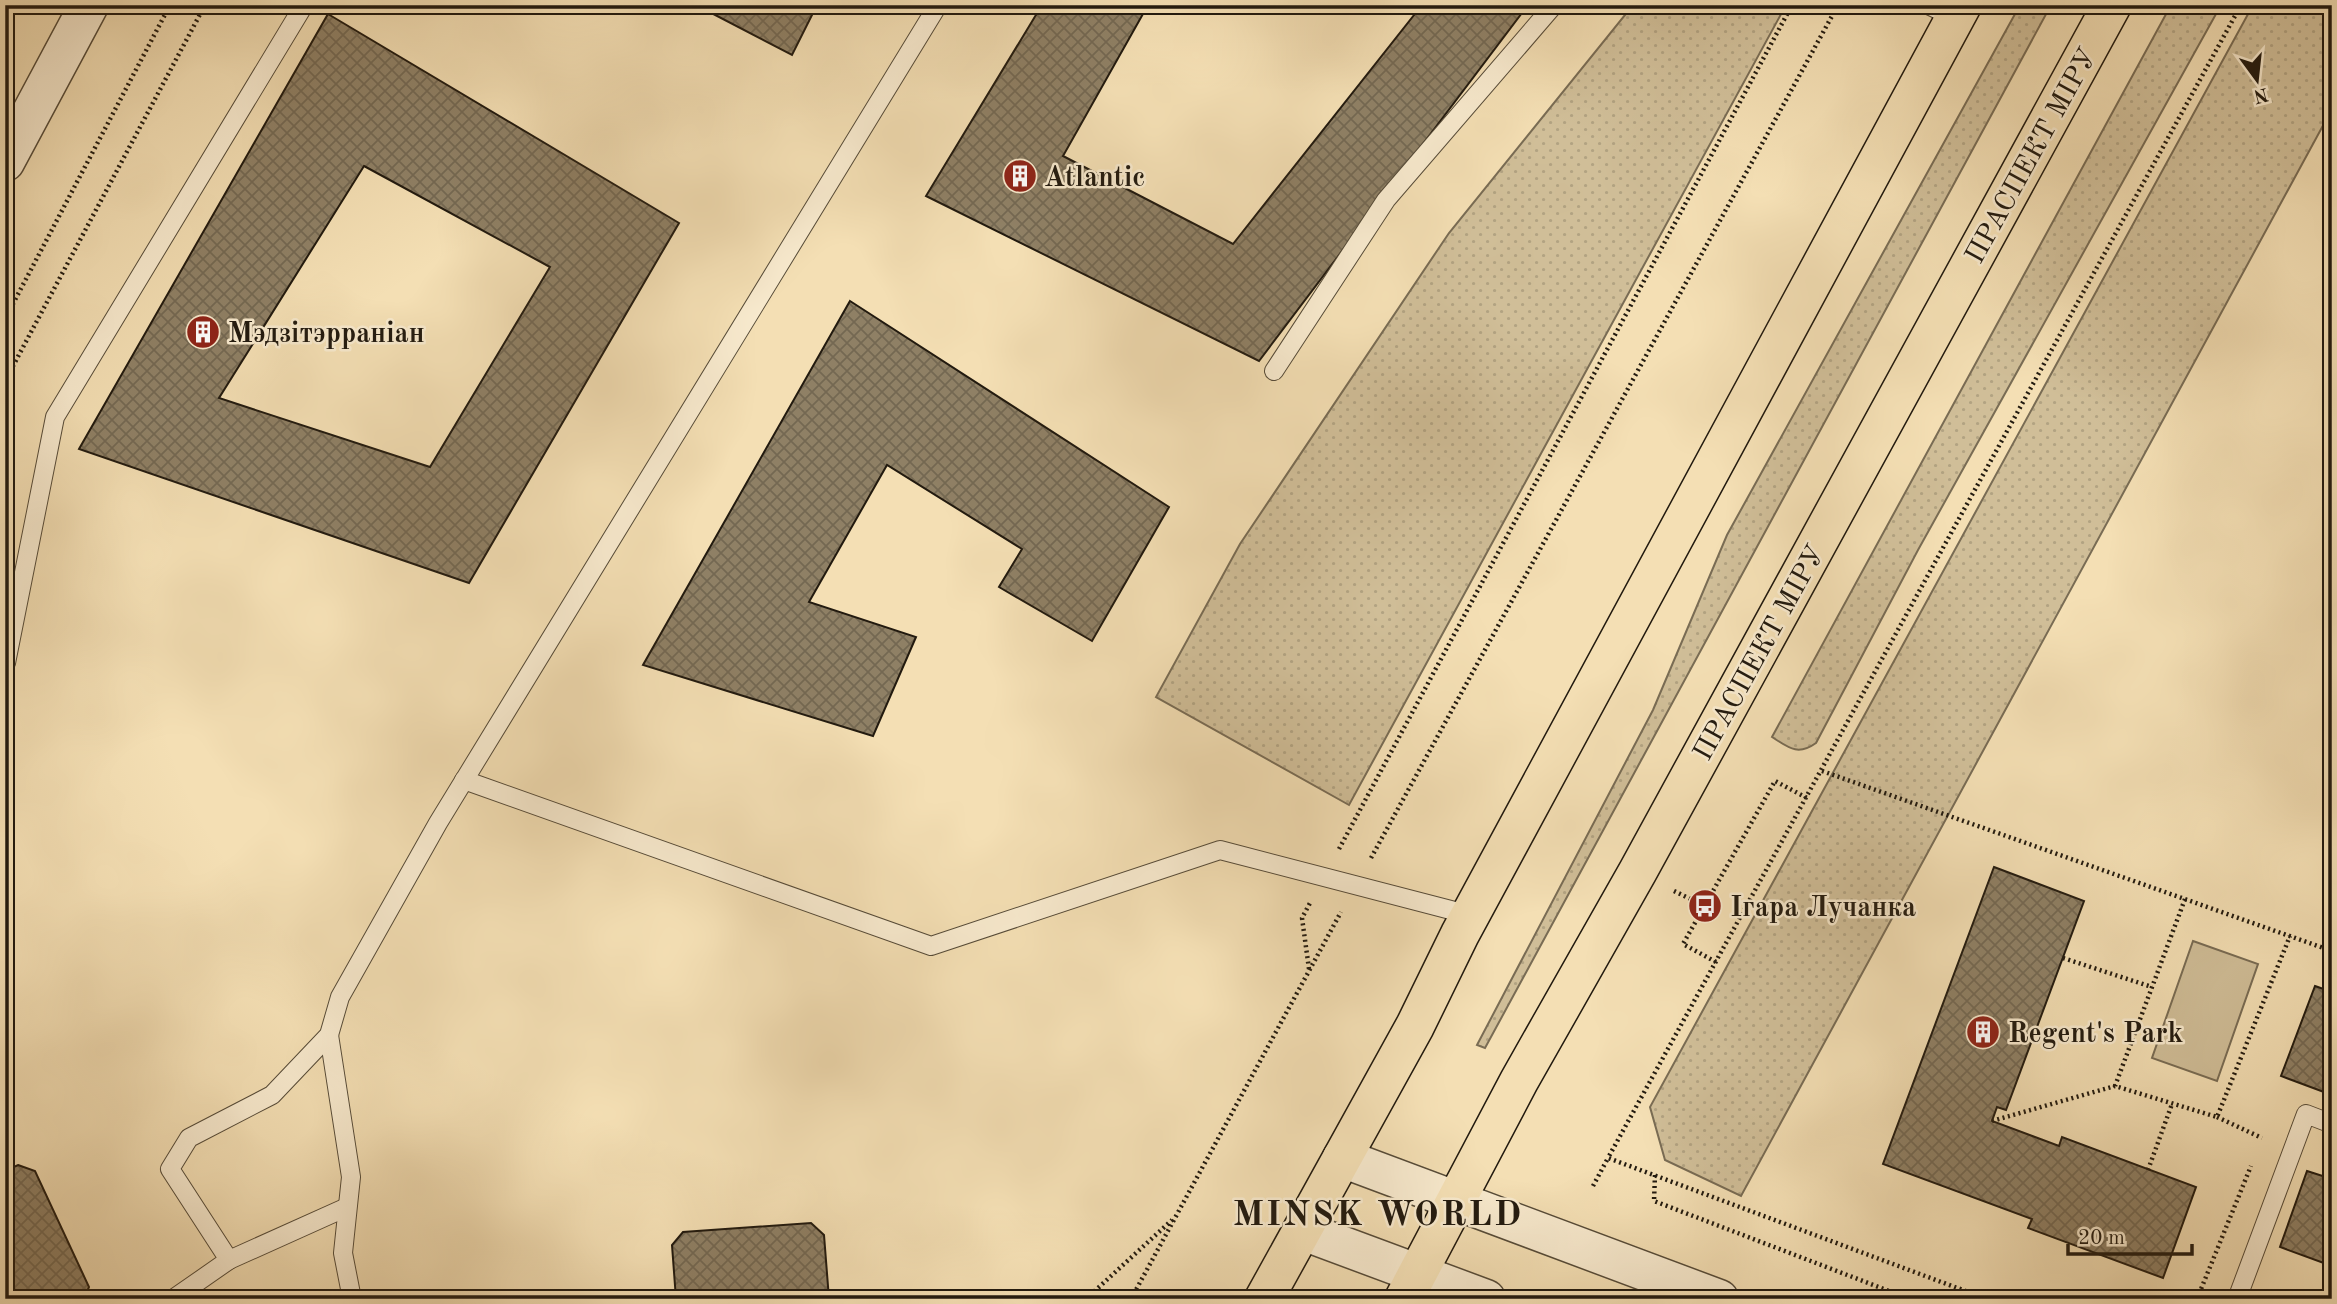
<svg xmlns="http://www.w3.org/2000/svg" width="2337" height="1304" font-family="'Old Standard TT',serif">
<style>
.grass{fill:url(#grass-dots);stroke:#796c54;stroke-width:2}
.park{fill:#d0be98;stroke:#796c54;stroke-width:2}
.building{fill:url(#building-cross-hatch);stroke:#221a0f;stroke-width:2;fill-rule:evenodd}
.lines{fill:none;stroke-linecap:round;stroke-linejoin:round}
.service-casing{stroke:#564b38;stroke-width:20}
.tertiary-casing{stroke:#564b38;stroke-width:41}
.primary-casing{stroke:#221a0f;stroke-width:41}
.path{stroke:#221a0f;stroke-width:4.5;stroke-dasharray:2 3.5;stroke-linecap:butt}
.service{stroke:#f8eace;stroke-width:18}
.tertiary{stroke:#f8eace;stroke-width:38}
.primary{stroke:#f4dfb4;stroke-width:38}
.labels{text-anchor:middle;stroke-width:5;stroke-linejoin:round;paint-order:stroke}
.street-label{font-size:28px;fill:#221a0f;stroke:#f8eace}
.poi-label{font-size:28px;font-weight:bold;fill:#221a0f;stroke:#f8eace;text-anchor:start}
.district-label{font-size:35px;font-weight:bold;letter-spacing:2px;fill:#221a0f;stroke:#f8eace}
</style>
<defs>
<pattern id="grass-dots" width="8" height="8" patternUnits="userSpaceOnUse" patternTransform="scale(1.75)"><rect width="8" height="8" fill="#d0be98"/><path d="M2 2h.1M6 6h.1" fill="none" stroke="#b2a382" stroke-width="1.8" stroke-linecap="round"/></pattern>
<pattern id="building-cross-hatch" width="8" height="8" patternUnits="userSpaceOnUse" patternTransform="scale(1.75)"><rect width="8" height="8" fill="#8f8065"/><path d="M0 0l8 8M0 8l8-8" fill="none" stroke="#746852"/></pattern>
</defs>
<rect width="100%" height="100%" fill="#f4dfb4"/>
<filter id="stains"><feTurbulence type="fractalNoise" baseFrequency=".00286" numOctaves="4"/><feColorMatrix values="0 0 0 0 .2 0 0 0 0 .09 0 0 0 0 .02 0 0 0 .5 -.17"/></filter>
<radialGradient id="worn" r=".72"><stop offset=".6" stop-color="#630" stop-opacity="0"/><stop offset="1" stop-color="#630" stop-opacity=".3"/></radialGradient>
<g class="grass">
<polygon points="1633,5 1786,5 1349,805 1156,697 1240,544 1449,233"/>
<polygon points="2020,5 2051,5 1485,1048 1477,1045 1653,710 1727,535"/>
<path d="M2171,5H2221L1918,550L1816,743C1798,756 1789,748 1772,737Z"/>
<polygon points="2253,5 2332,5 2332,109 1741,1196 1665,1160 1650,1107"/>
</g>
<polygon class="park" points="2193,941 2258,964 2217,1081 2152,1058"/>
<g class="building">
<polygon points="696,5 817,5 792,55"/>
<polygon points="1042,5 1148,5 1063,156 1233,244 1422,5 1528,5 1259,361 926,196"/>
<path d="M328,14L679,223L469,583L79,449ZM364,166L550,267L430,467L219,398Z"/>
<polygon points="850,301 1169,507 1092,641 999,587 1022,549 887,465 809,602 916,637 873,736 643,665"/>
<polygon points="1994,867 2084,901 2006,1110 1997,1107 1992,1121 2059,1146 2062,1137 2196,1187 2163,1278 2028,1228 2032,1219 1883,1164"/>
<polygon points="2315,986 2332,992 2332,1095 2281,1076"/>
<polygon points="18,1165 35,1171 89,1287 84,1299 5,1299 5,1171"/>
<polygon points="2307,1171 2332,1179 2332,1266 2280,1247"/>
<polygon points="811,1223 824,1235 829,1299 676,1299 672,1245 683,1232"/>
</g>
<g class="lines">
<g class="service-casing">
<g id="service">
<polyline points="1928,5 1955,18"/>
<polyline points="1274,371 1386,200 1554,5"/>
<polyline points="6,663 55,417 304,5"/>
<polyline points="464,780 931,946 1220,850 1470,915"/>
<polyline points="329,1035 351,1177 343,1253 352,1299"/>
<polyline points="229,1260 347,1207"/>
<polyline points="173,1299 229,1260 170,1169 189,1138 272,1095 329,1035 340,997 438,823 938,5"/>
<polyline points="2237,1299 2306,1114 2332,1124"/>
</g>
</g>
<g class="tertiary-casing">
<g id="tertiary">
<polyline points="5,162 89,5"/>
<polyline points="1342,1158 1719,1299"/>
<polyline points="1303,1231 1486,1299"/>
</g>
</g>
<g class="primary-casing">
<g id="primary">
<polyline points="1264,1299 1415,1026 1460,934 1962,5"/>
<polyline points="1404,1299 1519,1081 1638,871 2112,5"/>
</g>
</g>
<g class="path">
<polyline points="5,319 170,5"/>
<polyline points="5,381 205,5"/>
<polyline points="1822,771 2332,951"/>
<polyline points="1339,849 1792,5"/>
<polyline points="1371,858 1838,5"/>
<polyline points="1674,891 1705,906"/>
<polyline points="2185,899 2115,1086 2217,1117 2290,936"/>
<polyline points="2063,958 2152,987"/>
<polyline points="1716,962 1683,944 1775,781 1807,798"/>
<polyline points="1309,969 1302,918 1310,903"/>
<polyline points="2217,1117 2262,1138"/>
<polyline points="1992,1121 2115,1086"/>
<polyline points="2148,1170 2172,1104"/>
<polyline points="1655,1175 1654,1201 1910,1299"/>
<polyline points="1593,1186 1608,1158"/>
<polyline points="1086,1299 1172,1220"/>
<polyline points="1131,1299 1341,912"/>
<polyline points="1987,1299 1608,1158 2241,5"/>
<polyline points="2197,1299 2251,1166"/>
</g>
<use href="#service" class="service"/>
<use href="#tertiary" class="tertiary"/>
<use href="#primary" class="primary"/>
</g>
<defs>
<g id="building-disc" transform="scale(1.75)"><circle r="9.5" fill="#8f2418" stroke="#f8eace"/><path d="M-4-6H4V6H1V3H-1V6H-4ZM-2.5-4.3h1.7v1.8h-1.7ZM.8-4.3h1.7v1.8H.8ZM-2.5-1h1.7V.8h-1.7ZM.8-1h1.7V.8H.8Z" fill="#fff"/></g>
<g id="bus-disc" transform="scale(1.75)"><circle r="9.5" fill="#8f2418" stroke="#f8eace"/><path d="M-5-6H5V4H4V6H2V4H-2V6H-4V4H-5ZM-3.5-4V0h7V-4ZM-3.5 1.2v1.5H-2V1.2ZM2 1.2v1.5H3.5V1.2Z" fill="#fff"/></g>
</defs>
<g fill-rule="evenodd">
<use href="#building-disc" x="1020" y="176"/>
<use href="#building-disc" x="203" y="332"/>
<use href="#bus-disc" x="1705" y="906"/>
<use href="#building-disc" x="1983" y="1032"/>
</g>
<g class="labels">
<g class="street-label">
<text transform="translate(2030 155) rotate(-61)" y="10">ПРАСПЕКТ МІРУ</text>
<text transform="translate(1758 652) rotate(-61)" y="10">ПРАСПЕКТ МІРУ</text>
</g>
<g class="poi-label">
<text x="1044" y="186">Atlantic</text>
<text x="228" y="342">Мэдзітэрраніан</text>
<text x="1730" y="916">Ігара Лучанка</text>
<text x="2008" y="1042">Regent's Park</text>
</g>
<g class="district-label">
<text x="1378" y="1225">MINSK WORLD</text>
</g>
</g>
<rect width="2337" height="1304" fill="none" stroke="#f4dfb4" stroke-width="28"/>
<rect x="7" y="7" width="2323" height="1290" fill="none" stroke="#221a0f" stroke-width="3.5"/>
<rect x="14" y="14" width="2309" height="1276" fill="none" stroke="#221a0f" stroke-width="2"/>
<g transform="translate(2257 80) rotate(165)" stroke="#f8eace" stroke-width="5" paint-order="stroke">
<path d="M0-5L12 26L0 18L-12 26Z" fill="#221a0f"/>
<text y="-10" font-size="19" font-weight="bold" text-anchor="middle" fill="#221a0f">N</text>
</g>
<path d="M2068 1244v10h124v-10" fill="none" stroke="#221a0f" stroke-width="3.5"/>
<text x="2078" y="1244" font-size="21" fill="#221a0f" stroke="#f8eace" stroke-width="5" paint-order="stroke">20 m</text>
<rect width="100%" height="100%" filter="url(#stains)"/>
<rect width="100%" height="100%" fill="url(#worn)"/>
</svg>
